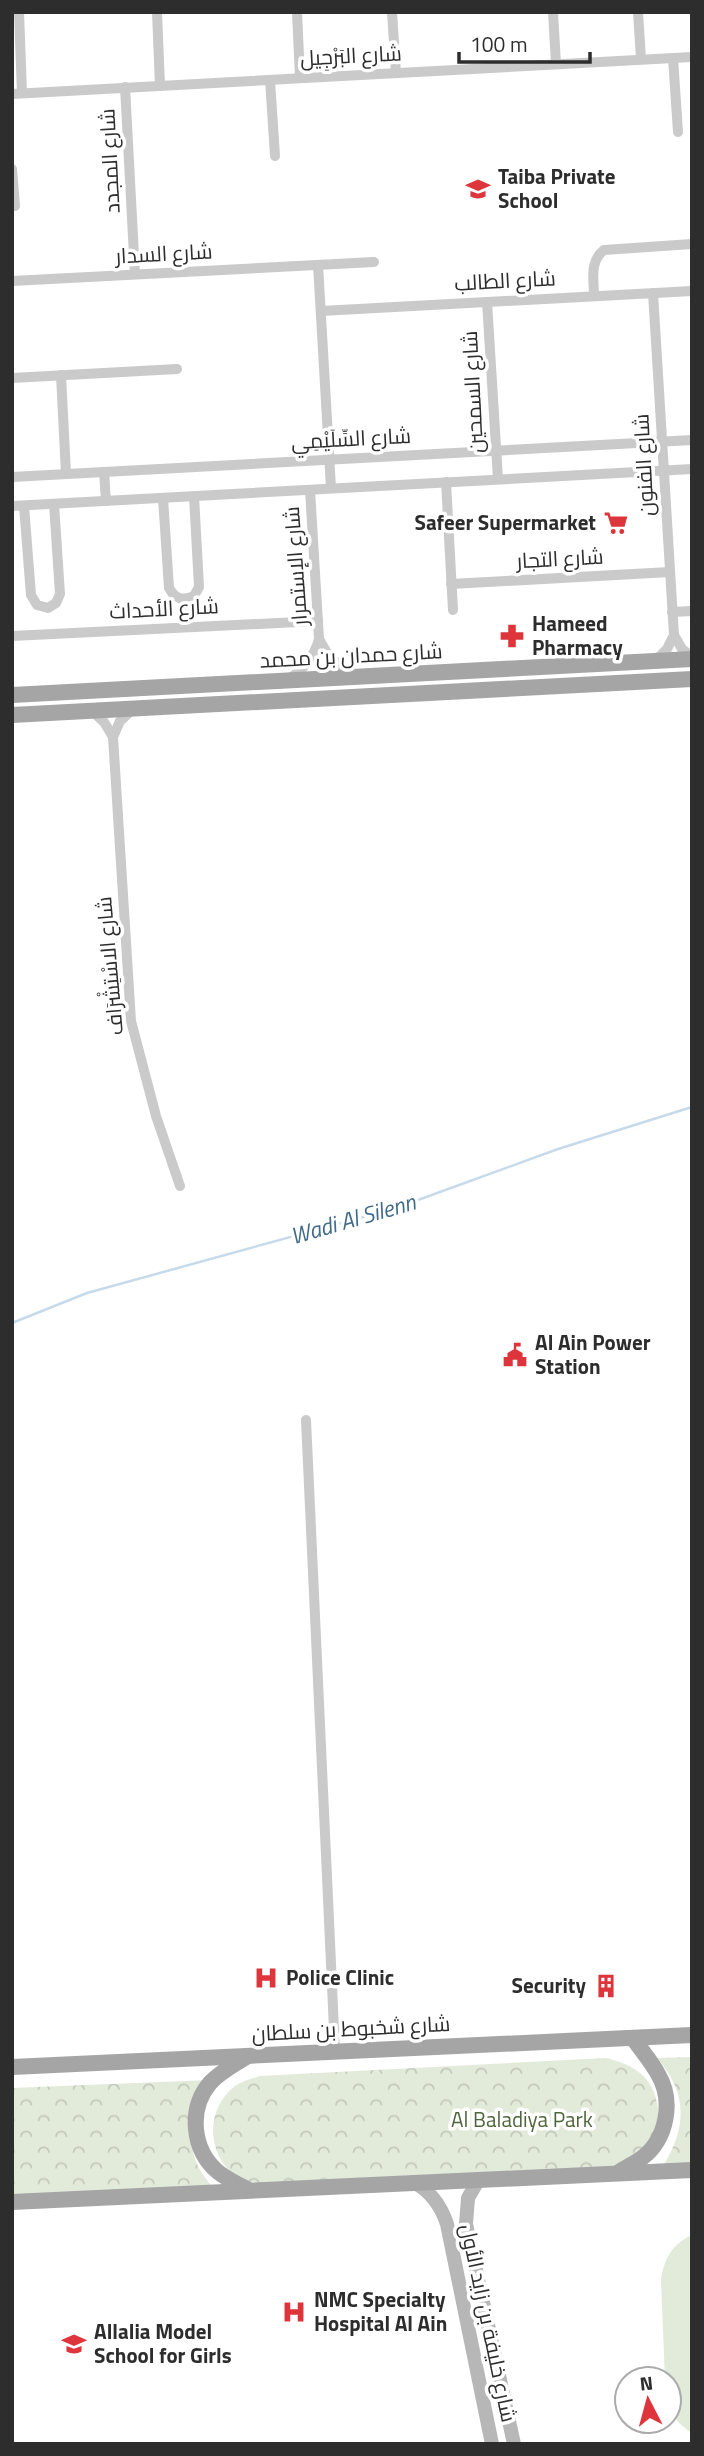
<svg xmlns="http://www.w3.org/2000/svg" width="704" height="2456" font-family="'Titillium Web',Cairo,sans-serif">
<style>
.park{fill:url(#park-crowns)}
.pitch{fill:#e2eada}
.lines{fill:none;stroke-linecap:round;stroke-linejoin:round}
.stream{stroke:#c7dae9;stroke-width:2.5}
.minor{stroke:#cacaca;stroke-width:10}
.secondary{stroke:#b7b7b7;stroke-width:14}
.primary{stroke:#a5a5a5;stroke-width:16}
.labels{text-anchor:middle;stroke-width:7;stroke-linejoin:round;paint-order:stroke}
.street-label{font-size:21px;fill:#2d2d2d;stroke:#fff}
.poi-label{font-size:21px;font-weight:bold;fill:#2d2d2d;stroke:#fff;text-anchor:start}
.park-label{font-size:21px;fill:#4e663c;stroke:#fff}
.water-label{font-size:23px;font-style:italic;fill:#3f6a8a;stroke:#fff}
</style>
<defs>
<pattern id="park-crowns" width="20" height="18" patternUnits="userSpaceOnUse" patternTransform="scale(1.75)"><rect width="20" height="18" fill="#e2eada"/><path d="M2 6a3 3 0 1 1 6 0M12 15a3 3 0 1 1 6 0" fill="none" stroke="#c2c9bb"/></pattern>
</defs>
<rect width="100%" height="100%" fill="#fff"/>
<g class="park">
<path d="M692,2057V2165L663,2166C687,2128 688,2093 657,2058Z"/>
<path d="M606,2058C645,2067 660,2087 659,2127L628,2166L255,2184C210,2174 198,2115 235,2086C242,2081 251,2079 260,2076Z"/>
<path d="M210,2080C195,2124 177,2149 215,2189L12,2199V2088Z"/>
</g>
<path class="pitch" d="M692,2235V2433C668,2418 669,2405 669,2379H665L661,2280C664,2259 672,2244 692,2235Z"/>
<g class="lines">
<polyline class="stream" points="12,1323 87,1293 396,1208 558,1149 692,1107"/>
<g class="minor">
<polyline points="19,12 22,93"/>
<polyline points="157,12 160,86"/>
<polyline points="297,12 300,78"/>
<polyline points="392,12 396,73"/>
<polyline points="553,12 556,64"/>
<polyline points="638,12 641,59"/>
<polyline points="673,58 678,132"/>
<polyline points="270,80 275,156"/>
<polyline points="125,87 135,274"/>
<polyline points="12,94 692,57"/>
<polyline points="12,169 15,206"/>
<polyline points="318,265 331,488"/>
<polyline points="12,281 374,262"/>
<polyline points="653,293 674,635 682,649 692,657"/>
<path d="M594,296C594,279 589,262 604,250L692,244"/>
<polyline points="487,302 498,479"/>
<polyline points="321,311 692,291"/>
<polyline points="61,375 66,474"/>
<polyline points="12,378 177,369"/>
<polyline points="104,472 106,501"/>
<polyline points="12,477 692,440"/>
<polyline points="446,482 453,610"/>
<path d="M163,498L169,588C175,599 183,601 194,596L199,587L194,496"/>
<polyline points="12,506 692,469"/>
<polyline points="24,506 31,595 37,605 48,608 56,603 60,594 54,504"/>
<polyline points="451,584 670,572"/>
<polyline points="184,599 186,627"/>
<polyline points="672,612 692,611"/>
<polyline points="12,636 318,621"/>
<polyline points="319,639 330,658 355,675"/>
<polyline points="656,660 667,649 674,635"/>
<path d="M288,679C304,670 314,657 319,639L310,490"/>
<polyline points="133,709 120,721 113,737 131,1021 156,1116 180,1186"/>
<polyline points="92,711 104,722 113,737"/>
<polyline points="306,1420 335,2051"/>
</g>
<g class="secondary">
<polyline points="479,2179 468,2198 466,2224 514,2444"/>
<path d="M413,2182C431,2191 441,2206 447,2224L492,2444"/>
</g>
<g class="primary">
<polyline points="12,695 692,659"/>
<polyline points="12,715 692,679"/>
<path d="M246,2057C234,2065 220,2072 210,2083C188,2109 192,2150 218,2172C227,2179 237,2184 247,2189"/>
<polyline points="12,2067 692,2035"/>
<path d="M619,2172C627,2167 635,2163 642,2158C667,2139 674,2101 658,2074C651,2061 641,2050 633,2038"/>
<polyline points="12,2202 692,2170"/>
</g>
</g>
<defs>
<g id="school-bare" transform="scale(1.89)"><path d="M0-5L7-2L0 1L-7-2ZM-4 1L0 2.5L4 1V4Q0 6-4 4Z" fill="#dd353b" stroke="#fff" stroke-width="2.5" paint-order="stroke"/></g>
<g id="supermarket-bare" transform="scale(1.89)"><path d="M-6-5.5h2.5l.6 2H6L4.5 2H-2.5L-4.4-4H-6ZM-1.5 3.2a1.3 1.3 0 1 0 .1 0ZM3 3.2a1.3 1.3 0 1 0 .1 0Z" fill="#dd353b" stroke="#fff" stroke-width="2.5" paint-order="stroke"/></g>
<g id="pharmacy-bare" transform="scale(1.89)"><path d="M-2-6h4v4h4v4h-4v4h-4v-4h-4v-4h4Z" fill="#dd353b" stroke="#fff" stroke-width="2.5" paint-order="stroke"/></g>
<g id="civic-bare" transform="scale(1.89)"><path d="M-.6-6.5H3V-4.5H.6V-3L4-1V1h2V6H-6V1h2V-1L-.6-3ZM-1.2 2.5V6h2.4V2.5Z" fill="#dd353b" stroke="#fff" stroke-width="2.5" paint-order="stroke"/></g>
<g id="hospital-bare" transform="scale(1.89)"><path d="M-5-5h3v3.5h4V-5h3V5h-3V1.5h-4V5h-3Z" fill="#dd353b" stroke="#fff" stroke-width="2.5" paint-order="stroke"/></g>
<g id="building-bare" transform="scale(1.89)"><path d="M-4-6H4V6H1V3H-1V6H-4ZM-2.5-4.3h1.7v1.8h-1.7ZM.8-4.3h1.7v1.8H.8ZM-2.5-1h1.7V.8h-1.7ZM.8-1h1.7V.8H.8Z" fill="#dd353b" stroke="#fff" stroke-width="2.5" paint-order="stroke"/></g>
</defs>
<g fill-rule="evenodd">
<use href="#school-bare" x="478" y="189"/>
<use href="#supermarket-bare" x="616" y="523"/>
<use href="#pharmacy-bare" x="512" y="636"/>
<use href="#civic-bare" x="515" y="1355"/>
<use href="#hospital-bare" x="266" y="1978"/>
<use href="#building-bare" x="606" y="1986"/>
<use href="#hospital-bare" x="294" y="2312"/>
<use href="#school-bare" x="74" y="2344"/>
</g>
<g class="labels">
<g class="street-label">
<text transform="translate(351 56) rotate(-3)" y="7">شارع البَرْجِيل</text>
<text transform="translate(110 161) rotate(-93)" y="7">شارع المجدد</text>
<text transform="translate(164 254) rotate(-3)" y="7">شارع السدار</text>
<text transform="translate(505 281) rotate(-3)" y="7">شارع الطالب</text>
<text transform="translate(473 392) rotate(-93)" y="7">شارع السمحين</text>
<text transform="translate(351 439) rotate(-3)" y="7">شارع السِّلَيْمِي</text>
<text transform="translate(644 465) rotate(-93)" y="7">شارع الفنون</text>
<text transform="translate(560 559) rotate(-3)" y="7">شارع التجار</text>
<text transform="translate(296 566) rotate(-94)" y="7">شارع الإستمرار</text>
<text transform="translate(164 609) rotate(-3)" y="7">شارع الأحداث</text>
<text transform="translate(351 656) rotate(-3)" y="7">شارع حمدان بن محمد</text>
<text transform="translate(110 966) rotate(-95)" y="7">شارع الاسْتِشْرَاف</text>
<text transform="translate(351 2029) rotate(-3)" y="7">شارع شخبوط بن سلطان</text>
<text transform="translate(488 2323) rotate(78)" y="7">شارع خليفة بن زايد الأول</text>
</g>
<g class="poi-label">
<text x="498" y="184">Taiba Private<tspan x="498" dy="24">School</tspan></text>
<text x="596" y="530" text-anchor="end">Safeer Supermarket</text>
<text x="532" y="631">Hameed<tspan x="532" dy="24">Pharmacy</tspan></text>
<text x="535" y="1350">Al Ain Power<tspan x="535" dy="24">Station</tspan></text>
<text x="286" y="1985">Police Clinic</text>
<text x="586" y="1993" text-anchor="end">Security</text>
<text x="314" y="2307">NMC Specialty<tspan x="314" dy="24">Hospital Al Ain</tspan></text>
<text x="94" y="2339">Allalia Model<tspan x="94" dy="24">School for Girls</tspan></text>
</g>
<g class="park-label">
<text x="522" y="2127">Al Baladiya Park</text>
</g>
<g class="water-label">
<text transform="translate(353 1219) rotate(-16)" y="8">Wadi Al Silenn</text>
</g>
</g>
<rect width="704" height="2456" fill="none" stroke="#2d2d2d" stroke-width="28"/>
<g transform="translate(648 2400) rotate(354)"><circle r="33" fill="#ffffff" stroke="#ababab" stroke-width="2"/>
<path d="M0-5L12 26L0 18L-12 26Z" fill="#dd353b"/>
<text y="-10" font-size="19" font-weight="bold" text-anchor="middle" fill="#2d2d2d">N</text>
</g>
<path d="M459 52v10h131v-10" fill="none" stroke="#2d2d2d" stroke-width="3.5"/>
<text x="470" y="52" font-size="21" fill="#2d2d2d" stroke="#ffffff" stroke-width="5" paint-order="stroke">100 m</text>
</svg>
